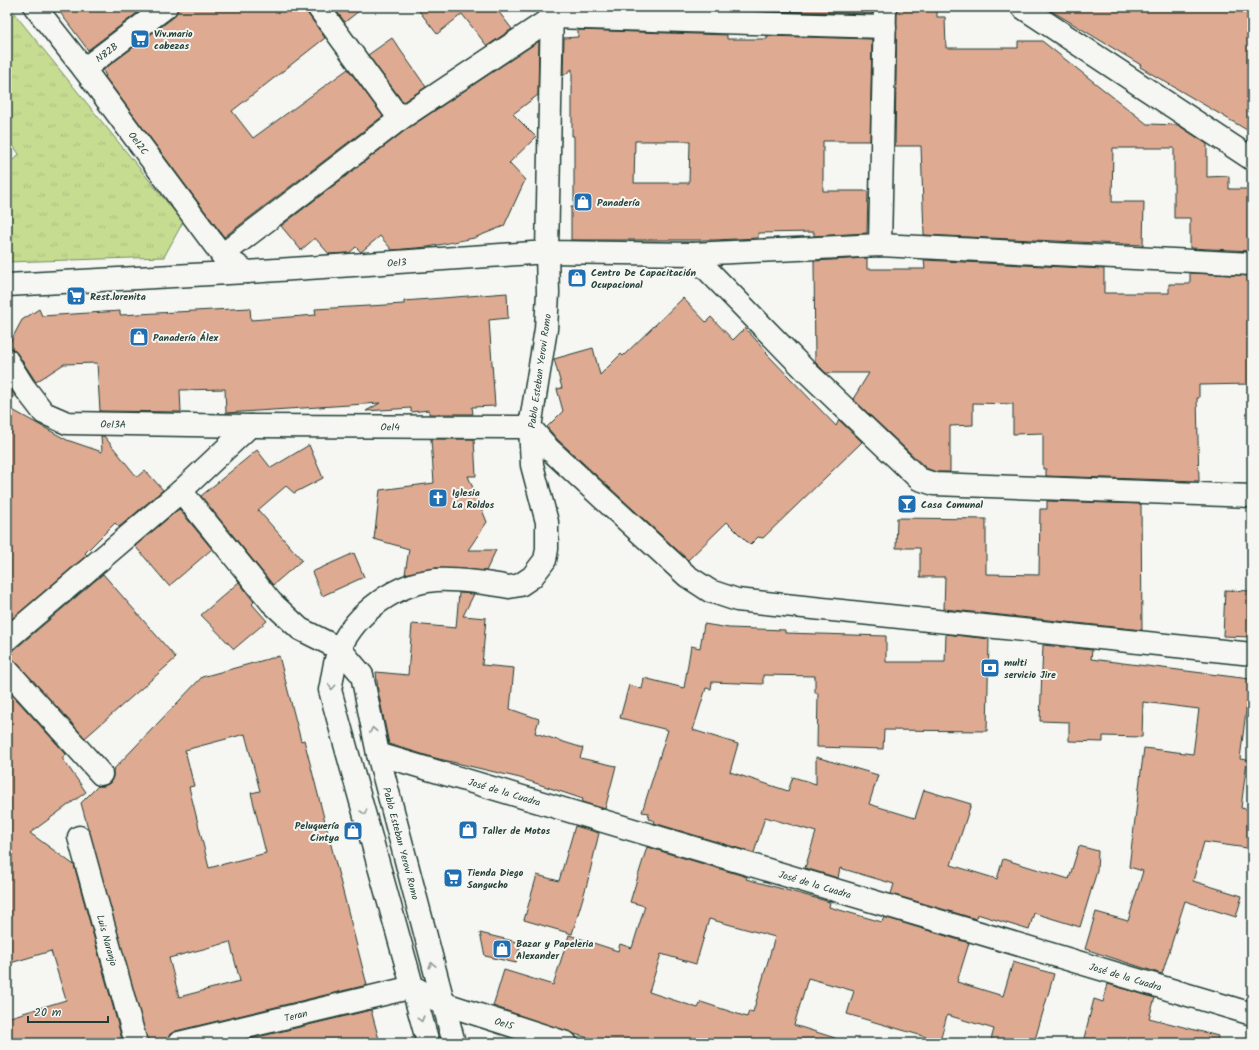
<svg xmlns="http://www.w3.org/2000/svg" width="1259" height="1050" font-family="Kalam,sans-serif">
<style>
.grass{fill:url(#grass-tufts);stroke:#728c62}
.building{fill:#deaa92;stroke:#1f3d34;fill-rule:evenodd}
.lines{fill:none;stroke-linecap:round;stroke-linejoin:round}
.street-casing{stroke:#1f3d34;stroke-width:25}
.secondary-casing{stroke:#1f3d34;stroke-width:25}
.street{stroke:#f6f6f2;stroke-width:22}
.secondary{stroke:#f6f6f2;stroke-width:22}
.oneway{stroke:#8a9a93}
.labels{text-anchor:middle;stroke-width:4;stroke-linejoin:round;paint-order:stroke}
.poi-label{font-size:10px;font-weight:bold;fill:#1f3d34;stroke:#f6f6f2;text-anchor:start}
.street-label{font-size:10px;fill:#1f3d34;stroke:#f6f6f2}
</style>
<defs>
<pattern id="grass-tufts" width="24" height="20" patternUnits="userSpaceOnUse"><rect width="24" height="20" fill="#c6dc91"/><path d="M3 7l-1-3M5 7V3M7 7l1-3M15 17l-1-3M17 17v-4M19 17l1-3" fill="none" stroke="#aabe7e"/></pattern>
</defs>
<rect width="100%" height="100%" fill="#f6f6f2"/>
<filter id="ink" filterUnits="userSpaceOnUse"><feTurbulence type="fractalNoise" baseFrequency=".025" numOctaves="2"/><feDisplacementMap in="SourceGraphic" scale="8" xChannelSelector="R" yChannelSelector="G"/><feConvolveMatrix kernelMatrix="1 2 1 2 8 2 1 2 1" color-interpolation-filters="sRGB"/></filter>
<g filter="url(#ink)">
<polygon class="grass" points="7,7 9,7 183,222 164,257 7,262 7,166 19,154 7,137"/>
<g class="building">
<polygon points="56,7 145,7 88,50"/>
<polygon points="178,7 306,7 308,14 325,38 232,111 253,138 348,69 383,116 224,237 105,77 106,76 103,70 174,17"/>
<polygon points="333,7 364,7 345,22"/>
<polygon points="416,7 495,7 512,29 487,46 462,14 437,34"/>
<polygon points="636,7 727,7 727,10"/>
<polygon points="768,7 872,7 872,14 768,11"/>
<polygon points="897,7 937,7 937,17 945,17 946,48 1018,48 1018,41 1042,41 1147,124 1178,125 1207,144 1207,177 1229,176 1229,189 1250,189 1250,204 1252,204 1252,251 1190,248 1190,218 1174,218 1174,148 1113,148 1112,202 1144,202 1143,245 924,235 921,146 895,146"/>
<polygon points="1045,7 1252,7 1252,133 1140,67 1141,65"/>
<path d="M578,30L727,35V39H767V36L872,39L870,141H823V191H868L867,233L814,236V232L758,233V238L714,240H571V207H574V136H572V69L563,76L564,38L578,37ZM635,141H690L689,183H634Z"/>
<polygon points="392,38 426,87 403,102 368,55"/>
<polygon points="539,41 538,95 513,114 536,137 509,163 525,180 504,226 474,238 428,247 392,250 380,236 361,252 356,247 349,253 329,254 315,238 301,250 281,226 407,129"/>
<polygon points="867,258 867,269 925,269 924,260 1104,269 1104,293 1169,293 1169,284 1190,284 1190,273 1252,276 1252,384 1199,385 1199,398 1197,398 1199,481 1046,476 1046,469 1043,469 1043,433 1013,434 1013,404 973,403 973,425 950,426 950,472 936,472 926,468 853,399 869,373 826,373 815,362 814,261"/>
<polygon points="507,293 508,318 489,320 495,406 472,407 473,414 429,414 429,410 411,412 411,408 366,411 380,403 226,413 225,389 180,390 181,412 100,411 97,363 64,364 36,382 17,353 13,349 7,348 22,320 39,309 42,316 120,311 120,315 250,308 251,320 316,315 315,309 404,304 404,301"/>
<polygon points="683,298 706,322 711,317 733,340 745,328 767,352 766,353 836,426 839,420 862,442 763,538 758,537 750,545 727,522 688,560 557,439 547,427 563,411 557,389 562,388 554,359 593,348 600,375 621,354 623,356"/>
<polygon points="7,383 15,396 7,401"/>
<polygon points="7,407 67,440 102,452 101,436 104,436 137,477 145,470 163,490 119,527 115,523 85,553 87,555 7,623"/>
<polygon points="431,439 474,439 476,476 468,476 487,522 468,550 496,550 486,571 436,568 405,574 409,549 374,539 380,490 434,483"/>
<polygon points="309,445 323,478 294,493 286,486 258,510 302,560 273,585 201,496 257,450 271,468"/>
<polygon points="1047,501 1141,504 1142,630 944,609 945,577 920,577 920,548 896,548 897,518 986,519 986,574 1039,575 1040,509 1047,509"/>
<polygon points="179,509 212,549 169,586 135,546"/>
<polygon points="354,553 364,577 322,596 312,572"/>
<polygon points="103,574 176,658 85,738 16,662 7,658 7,651 15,649"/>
<polygon points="239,582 254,602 252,604 267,621 234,649 201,615"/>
<polygon points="1225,590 1252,591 1252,637 1223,636"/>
<polygon points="459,593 474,594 463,616 486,618 482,665 514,668 510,709 539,719 535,733 583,748 580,758 616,766 605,809 582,802 583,799 520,778 435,758 389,744 378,691 376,672 408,675 412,624 456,628"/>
<polygon points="704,624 729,628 785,630 785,633 886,636 886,662 945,662 946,634 989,639 987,731 884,730 883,749 817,747 818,693 815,693 815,676 763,675 763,684 712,682 711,689 706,688 693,730 738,744 730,772 788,791 793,777 816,784 816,757 878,775 869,804 915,818 924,790 971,804 951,865 997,879 1003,859 1069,879 1079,846 1098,851 1097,871 1080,927 1034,913 1029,930 977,914 976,919 891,894 894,884 840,868 838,878 805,868 816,832 765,817 754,853 654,823 655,821 648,819 649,813 642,812 668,730 620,718 629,685 642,689 644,678 684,688 691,646 700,648"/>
<polygon points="1043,645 1092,650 1091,659 1250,679 1240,759 1247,760 1241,808 1252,810 1247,848 1204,842 1193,881 1242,896 1236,917 1185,901 1162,974 1085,949 1096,912 1128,921 1143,871 1129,867 1144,748 1193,754 1199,709 1143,702 1142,737 1103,736 1103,742 1069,741 1069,722 1040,721"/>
<path d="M279,656L301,741L304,740L367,985L176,1031L170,1034L167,1041L148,1043L81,803L98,786H104L110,783L113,777V770L202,677ZM245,734L260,791L251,793L266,853L209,868L189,787L194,786L185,750ZM230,942L240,981L179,997L169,958Z"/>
<polygon points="7,689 66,754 62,758 86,792 30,833 74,865 123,1043 7,1043 7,1018 66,1000 51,951 7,964"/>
<polygon points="575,826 599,833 587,884 572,934 524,920 537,875 559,881"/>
<path d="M647,847L747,877L746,879L830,902L829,907L882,922L884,917L969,943L957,982L1003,996L1013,962L1054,974L1034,1043H990L994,1029L947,1015L940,1041L847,1014L854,991L808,978L794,1025L835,1038L834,1043H607L574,1034L493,1006L504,970L553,985L569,935L618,951L620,944L632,948L645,906L630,902ZM709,919L775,937L753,1012L749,1011L747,1017L701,1002L698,1008L649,992L661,954L696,964Z"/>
<polygon points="480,933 521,943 516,963 485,956"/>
<polygon points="1108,984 1155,998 1149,1018 1218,1036 1217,1043 1106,1043 1084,1038 1094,999 1103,1002"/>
<polygon points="371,1010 380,1043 233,1043"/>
</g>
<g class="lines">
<g class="street-casing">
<g id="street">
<polyline points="318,7 400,119"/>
<polyline points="552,7 547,252 692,254 880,245 1252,264"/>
<polyline points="1022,7 1252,159"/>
<path id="s1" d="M84,69L166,7"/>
<polyline points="880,245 885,7"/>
<polyline points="692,254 807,372 919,479 934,484 1252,496"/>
<polyline points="222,255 400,119 553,17 885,27"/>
<polyline points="7,285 247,272"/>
<path id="s2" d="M7,360L24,387L44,413L67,423L250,426L530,427L548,448L687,576L710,591L737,600L1252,654"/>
<polyline points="181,491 271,602 300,629 340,649"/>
<polyline points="7,639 181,491 250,426"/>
<polyline points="7,670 101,774"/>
<path id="s3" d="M378,754L1252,1014"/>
<path id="s4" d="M79,837L136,1043"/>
<path id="s5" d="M179,1043L413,987L442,1003L566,1043"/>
</g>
</g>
<g class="secondary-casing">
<g id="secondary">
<path id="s6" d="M35,7L84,69L222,255L247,272L547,252L548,293L546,329L530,427L532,465L547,522V549L545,560L532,577L520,585L509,587C486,583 459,579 436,580C396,583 357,612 340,648C334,660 333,677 330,690L428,1043"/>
<path id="s7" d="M340,649L362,675L378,754L454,1043"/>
</g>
</g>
<use href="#street" class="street"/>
<use href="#secondary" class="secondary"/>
</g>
<defs><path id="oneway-chevron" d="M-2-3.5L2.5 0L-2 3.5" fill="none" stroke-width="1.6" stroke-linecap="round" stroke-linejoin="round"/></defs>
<g class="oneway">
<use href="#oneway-chevron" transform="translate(332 687) rotate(95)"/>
<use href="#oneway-chevron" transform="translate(373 730) rotate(-101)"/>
<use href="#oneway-chevron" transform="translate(364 812) rotate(75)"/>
<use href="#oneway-chevron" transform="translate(432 965) rotate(-104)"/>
<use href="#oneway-chevron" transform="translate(421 1019) rotate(74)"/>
</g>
</g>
<defs>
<g id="supermarket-square" transform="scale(1)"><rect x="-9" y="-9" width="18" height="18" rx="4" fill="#1f6fb2" stroke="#f6f6f2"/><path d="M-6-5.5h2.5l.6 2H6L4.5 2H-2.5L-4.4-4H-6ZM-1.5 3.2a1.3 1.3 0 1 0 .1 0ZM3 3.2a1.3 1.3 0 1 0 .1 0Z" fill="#fff"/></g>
<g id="shop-square" transform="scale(1)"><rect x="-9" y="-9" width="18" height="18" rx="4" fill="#1f6fb2" stroke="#f6f6f2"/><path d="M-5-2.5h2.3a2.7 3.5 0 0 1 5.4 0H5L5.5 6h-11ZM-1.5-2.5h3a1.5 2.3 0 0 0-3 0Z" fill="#fff"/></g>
<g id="church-square" transform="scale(1)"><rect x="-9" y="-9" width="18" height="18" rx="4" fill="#1f6fb2" stroke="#f6f6f2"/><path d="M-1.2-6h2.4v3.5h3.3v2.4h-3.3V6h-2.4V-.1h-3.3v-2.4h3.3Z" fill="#fff"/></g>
<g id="bar-square" transform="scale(1)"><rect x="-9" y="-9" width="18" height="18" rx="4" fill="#1f6fb2" stroke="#f6f6f2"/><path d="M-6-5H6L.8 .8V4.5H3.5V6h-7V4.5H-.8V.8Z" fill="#fff"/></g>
<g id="bank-square" transform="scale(1)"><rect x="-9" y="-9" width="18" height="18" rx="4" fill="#1f6fb2" stroke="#f6f6f2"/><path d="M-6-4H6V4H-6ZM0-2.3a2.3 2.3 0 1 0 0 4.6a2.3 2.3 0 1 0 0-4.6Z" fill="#fff"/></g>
</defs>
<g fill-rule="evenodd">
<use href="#supermarket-square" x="140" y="39"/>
<use href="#shop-square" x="583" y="202"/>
<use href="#shop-square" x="577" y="278"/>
<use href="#supermarket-square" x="76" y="296"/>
<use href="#shop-square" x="139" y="337"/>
<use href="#church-square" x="438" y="498"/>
<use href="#bar-square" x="907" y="504"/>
<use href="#bank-square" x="990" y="668"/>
<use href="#shop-square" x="468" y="830"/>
<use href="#shop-square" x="353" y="831"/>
<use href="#supermarket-square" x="453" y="878"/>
<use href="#shop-square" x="502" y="949"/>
</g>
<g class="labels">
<g class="poi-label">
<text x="154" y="37">Viv.mario<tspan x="154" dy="12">cabezas</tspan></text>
<text x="597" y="206">Panadería</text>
<text x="591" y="276">Centro De Capacitación<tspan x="591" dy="12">Ocupacional</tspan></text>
<text x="90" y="300">Rest.lorenita</text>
<text x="153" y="341">Panadería Álex</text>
<text x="452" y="496">Iglesia<tspan x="452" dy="12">La Roldos</tspan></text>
<text x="921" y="508">Casa Comunal</text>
<text x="1004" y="666">multi<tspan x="1004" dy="12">servicio Jire</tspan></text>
<text x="339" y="829" text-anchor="end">Peluquería<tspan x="339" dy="12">Cintya</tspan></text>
<text x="482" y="834">Taller de Motos</text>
<text x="467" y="876">Tienda Diego<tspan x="467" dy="12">Sangucho</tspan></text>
<text x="516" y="947">Bazar y Papeleria<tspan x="516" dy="12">Alexander</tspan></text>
</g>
<g class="street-label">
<text dy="4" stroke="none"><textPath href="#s1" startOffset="28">N82B</textPath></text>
<text dy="4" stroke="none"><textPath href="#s6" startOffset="171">Oe12C</textPath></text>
<text dy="4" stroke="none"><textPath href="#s6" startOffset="491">Oe13</textPath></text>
<text transform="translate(539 371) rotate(-82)" y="4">Pablo Esteban Yerovi Romo</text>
<text dy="4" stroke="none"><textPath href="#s2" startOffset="136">Oe13A</textPath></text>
<text dy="4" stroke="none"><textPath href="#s2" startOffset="413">Oe14</textPath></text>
<text dy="4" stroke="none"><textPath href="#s3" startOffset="132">José de la Cuadra</textPath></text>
<text dy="4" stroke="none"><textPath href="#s7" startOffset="207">Pablo Esteban Yerovi Romo</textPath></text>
<text dy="4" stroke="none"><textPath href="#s3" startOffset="456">José de la Cuadra</textPath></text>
<text dy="4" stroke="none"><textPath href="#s4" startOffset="107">Luis Naranjo</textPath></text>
<text dy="4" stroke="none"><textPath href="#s3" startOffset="780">José de la Cuadra</textPath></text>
<text dy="4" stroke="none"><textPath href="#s5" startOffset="120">Teran</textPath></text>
<text dy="4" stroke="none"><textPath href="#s5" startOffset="339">Oe15</textPath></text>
</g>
</g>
<rect width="1259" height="1050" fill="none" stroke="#f6f6f2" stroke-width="24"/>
<rect x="12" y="12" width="1235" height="1026" fill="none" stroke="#1f3d34" stroke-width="1.5" filter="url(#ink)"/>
<path d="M28 1016v6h80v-6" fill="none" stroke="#1f3d34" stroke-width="2"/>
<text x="34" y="1016" font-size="12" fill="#1f3d34" stroke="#f6f6f2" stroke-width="3" paint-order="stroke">20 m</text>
</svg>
